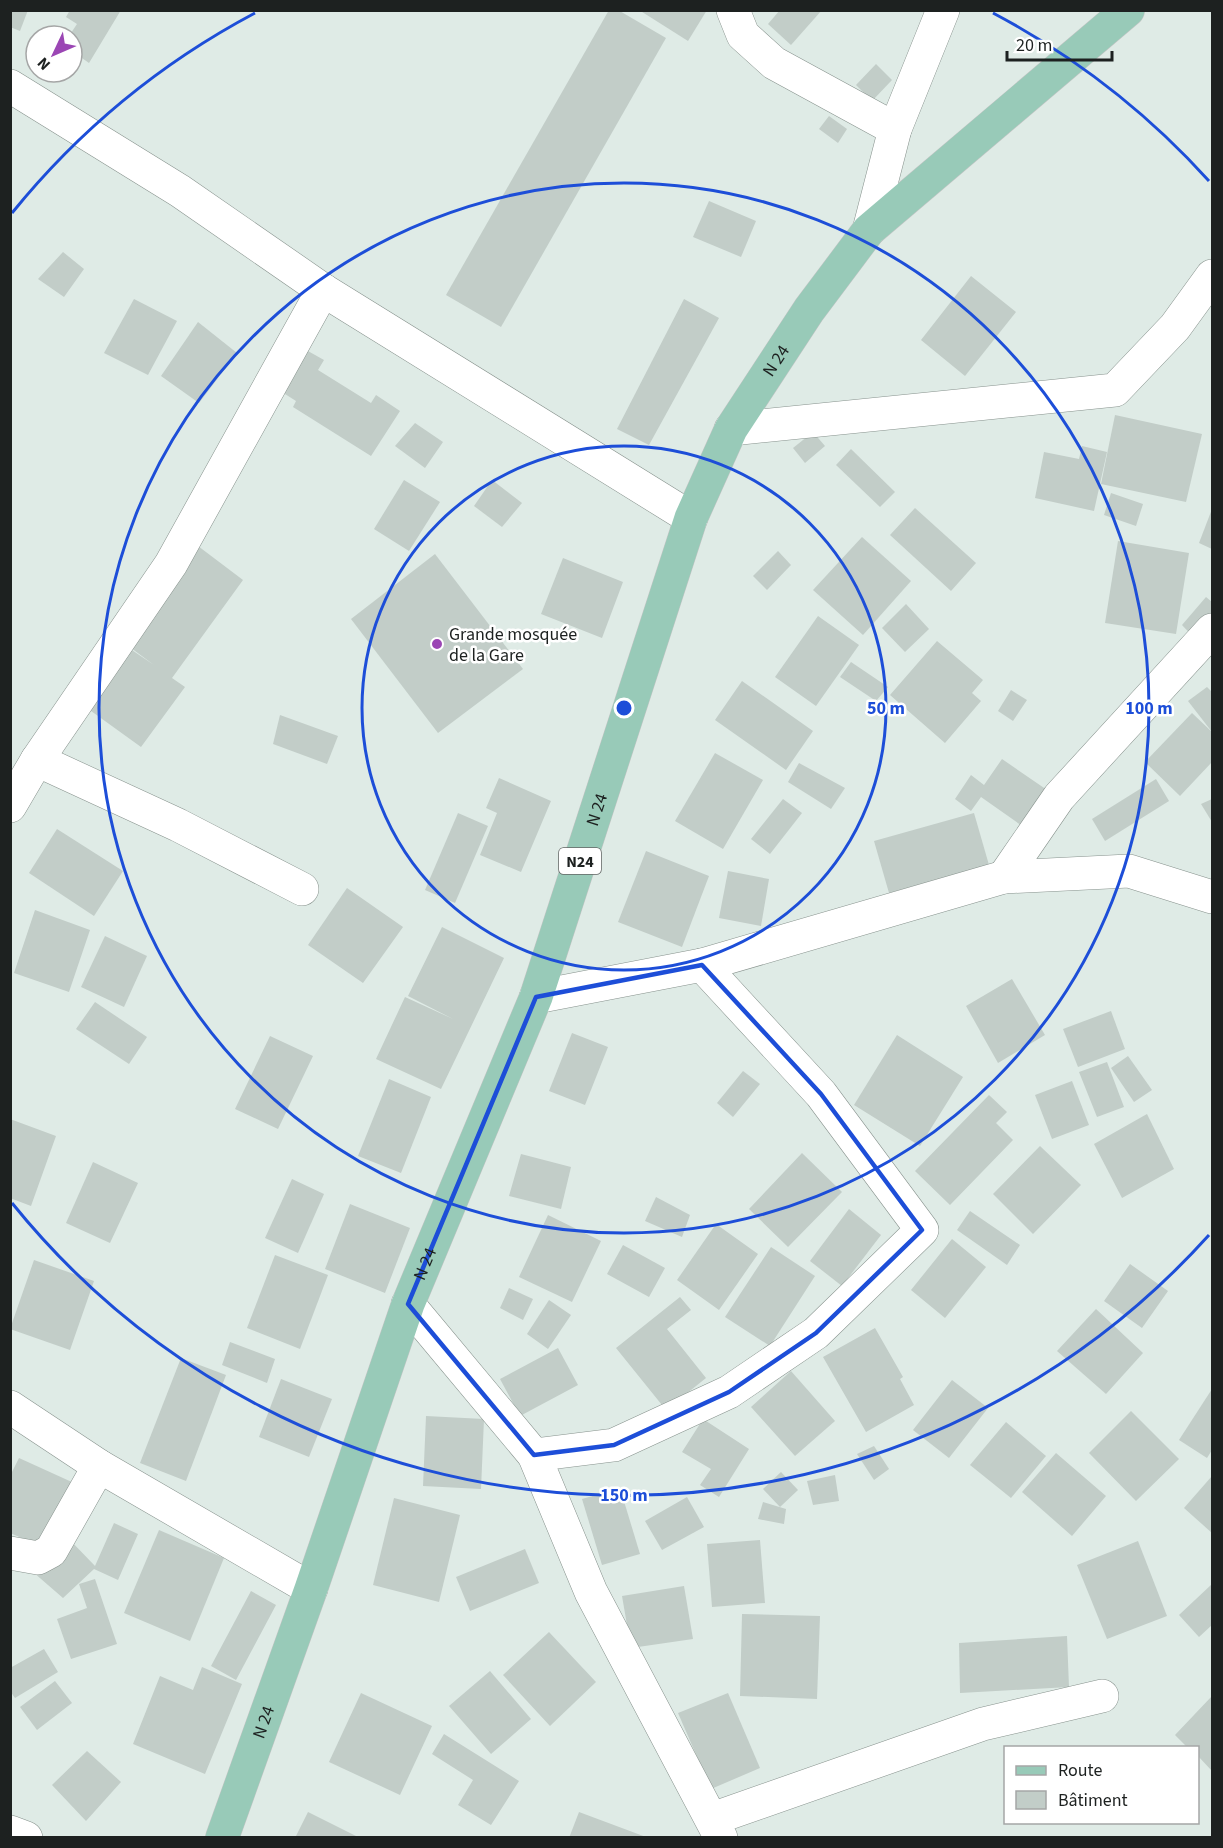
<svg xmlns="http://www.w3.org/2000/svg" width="1223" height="1848" font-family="'Source Sans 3',sans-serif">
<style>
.building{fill:#c2cdc8}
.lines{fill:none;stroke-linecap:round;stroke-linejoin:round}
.minor-casing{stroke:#87928d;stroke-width:34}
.major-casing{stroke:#c4c5c5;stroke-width:34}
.minor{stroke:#fff;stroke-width:33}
.major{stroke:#98cab8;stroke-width:33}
.marked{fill:none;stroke:#1d4ed8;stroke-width:4.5;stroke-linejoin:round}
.ring{fill:none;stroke:#1d4ed8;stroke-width:3}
.poi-dot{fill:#9b46b4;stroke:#fff;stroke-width:2}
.labels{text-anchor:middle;stroke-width:5;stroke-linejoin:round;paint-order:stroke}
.shield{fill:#fff;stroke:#616463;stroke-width:1.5}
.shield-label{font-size:16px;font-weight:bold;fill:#1d2120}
.street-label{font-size:18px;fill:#1d2120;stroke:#fff}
.poi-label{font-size:18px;fill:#1d2120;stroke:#fff;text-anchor:start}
.centre{fill:#1d4ed8;stroke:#fff;stroke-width:3}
.ring-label{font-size:18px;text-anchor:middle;font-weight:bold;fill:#1d4ed8;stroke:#fff;stroke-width:5;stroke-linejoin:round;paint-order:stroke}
</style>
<rect width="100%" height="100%" fill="#dfebe6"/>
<g class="building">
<polygon points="10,10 28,10 20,31 10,27"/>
<polygon points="70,10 121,10 89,63 72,51 72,36 69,36 77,24 66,17"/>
<polygon points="609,10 618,10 666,38 501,327 446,295"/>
<polygon points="639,10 707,10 688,41"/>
<polygon points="780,10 822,10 791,45 768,24"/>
<polygon points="876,64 892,80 872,101 856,85"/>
<polygon points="829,116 847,129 838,143 819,129"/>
<polygon points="709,201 756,221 741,257 693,237"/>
<polygon points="63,252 84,269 64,297 38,279"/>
<polygon points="971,276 1016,312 965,376 921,340"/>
<polygon points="134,299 177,321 148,375 104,353"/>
<polygon points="684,299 719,318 649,445 617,429"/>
<polygon points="198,322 237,353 199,403 161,376"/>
<polygon points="299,346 324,360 318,370 371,403 376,395 400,411 371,456 293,407 296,401 274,387"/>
<polygon points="1115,415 1202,434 1186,502 1101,484"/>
<polygon points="415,423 443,442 425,468 395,446"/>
<polygon points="813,432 825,446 805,463 793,448"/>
<polygon points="1082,446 1107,452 1094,511 1035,498 1044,452 1079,459"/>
<polygon points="851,449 895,492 880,507 836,465"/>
<polygon points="404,480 440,502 409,551 374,529"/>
<polygon points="492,480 522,503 502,527 474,506"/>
<polygon points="1111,493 1143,504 1136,526 1104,515"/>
<polygon points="915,508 976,563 951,591 890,535"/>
<polygon points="1212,509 1212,549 1199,543"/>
<polygon points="862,537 911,581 863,635 813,590"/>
<polygon points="1118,541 1189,553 1176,634 1105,623"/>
<polygon points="198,546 243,580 172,678 185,687 141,747 80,703 120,642 154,665 127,645"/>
<polygon points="778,551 791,565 767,590 753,576"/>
<polygon points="435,554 523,669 438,733 351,619"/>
<polygon points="563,558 623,582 602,638 541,614"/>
<polygon points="1206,597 1212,602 1212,628 1199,643 1182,625"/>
<polygon points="906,604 929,629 905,652 882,628"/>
<polygon points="818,616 859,645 816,706 775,677"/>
<polygon points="937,641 983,680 972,693 981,701 945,743 890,695"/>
<polygon points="851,662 888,687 876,701 840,677"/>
<polygon points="742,681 813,731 786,770 715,720"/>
<polygon points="1207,687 1212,692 1212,732 1188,701"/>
<polygon points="1011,690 1027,700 1013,721 998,711"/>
<polygon points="1192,713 1212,732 1212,762 1180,796 1145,762"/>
<polygon points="280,715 338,736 327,764 273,744"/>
<polygon points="715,753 763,780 723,849 675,821"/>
<polygon points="1002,759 1050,792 1025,828 981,797 971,811 955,799 971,775 984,785"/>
<polygon points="799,763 845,788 831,809 788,782"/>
<polygon points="499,778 551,801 521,872 480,855 497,813 486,808"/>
<polygon points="1156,779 1169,801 1105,841 1092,819"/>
<polygon points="783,799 802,813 770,854 751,839"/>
<polygon points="1212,799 1212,822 1201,804"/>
<polygon points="458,813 488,826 455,903 425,890"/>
<polygon points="974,813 989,865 889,893 874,841"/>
<polygon points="57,829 123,871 94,916 29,873"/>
<polygon points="646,851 709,876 682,947 618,922"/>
<polygon points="728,871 769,879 761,926 719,918"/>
<polygon points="347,888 403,927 363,983 308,945"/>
<polygon points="35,910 90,930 69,992 14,973"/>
<polygon points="442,927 504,958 441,1089 376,1059 405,997 453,1019 408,996"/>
<polygon points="105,936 147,956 124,1007 81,987"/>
<polygon points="1012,979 1045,1035 998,1063 966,1006"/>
<polygon points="95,1002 147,1037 129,1064 76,1029"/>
<polygon points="1111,1011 1125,1049 1078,1067 1063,1029"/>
<polygon points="572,1033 608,1047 585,1105 549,1091"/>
<polygon points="897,1035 963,1077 920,1146 854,1105"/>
<polygon points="270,1036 313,1056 278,1129 235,1109"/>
<polygon points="1128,1056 1152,1090 1134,1102 1111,1068"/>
<polygon points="1107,1062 1124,1107 1097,1117 1079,1072"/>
<polygon points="743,1071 760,1084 733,1117 717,1103"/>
<polygon points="389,1079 431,1097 401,1173 358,1156"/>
<polygon points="1072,1081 1089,1125 1052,1139 1035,1095"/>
<polygon points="989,1095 1007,1112 996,1123 1013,1140 950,1205 915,1171"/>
<polygon points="1147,1114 1174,1169 1122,1198 1094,1144"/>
<polygon points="10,1119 56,1136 31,1206 10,1198"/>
<polygon points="1040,1146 1081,1185 1033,1234 993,1194"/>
<polygon points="802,1153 842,1192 788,1247 749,1209"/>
<polygon points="521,1154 571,1167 561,1209 509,1196"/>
<polygon points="93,1162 138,1183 110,1243 66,1223"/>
<polygon points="292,1179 324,1194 298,1253 265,1238"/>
<polygon points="656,1197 690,1215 682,1237 645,1221"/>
<polygon points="350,1204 410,1228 385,1293 325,1269"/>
<polygon points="849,1209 881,1235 842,1286 810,1261"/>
<polygon points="970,1211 1020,1245 1007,1265 957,1230"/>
<polygon points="548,1215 601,1241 572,1302 519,1277"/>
<polygon points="716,1224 758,1254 719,1310 677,1280"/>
<polygon points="952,1239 986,1267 945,1318 911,1290"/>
<polygon points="623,1245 665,1268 649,1297 607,1274"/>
<polygon points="771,1247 815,1276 770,1346 725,1317"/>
<polygon points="275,1255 328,1275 300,1349 247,1328"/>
<polygon points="34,1260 94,1281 70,1350 10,1329"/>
<polygon points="1130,1264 1168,1291 1142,1328 1104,1301"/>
<polygon points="509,1288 533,1299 523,1320 500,1308"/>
<polygon points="680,1297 691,1310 667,1329 706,1378 666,1410 616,1348"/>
<polygon points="549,1300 571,1315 548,1349 527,1334"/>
<polygon points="1096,1309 1143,1353 1106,1394 1057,1351"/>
<polygon points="875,1328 903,1377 900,1379 914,1405 866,1432 823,1357"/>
<polygon points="230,1342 275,1359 267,1383 222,1365"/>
<polygon points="558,1348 578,1385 520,1416 500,1379"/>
<polygon points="181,1358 226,1375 186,1481 140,1463"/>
<polygon points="791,1371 835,1421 795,1456 751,1407"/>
<polygon points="281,1379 332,1399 309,1457 259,1437"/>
<polygon points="952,1380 988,1408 949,1458 913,1430"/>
<polygon points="1212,1389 1212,1450 1207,1458 1179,1440"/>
<polygon points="1131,1411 1179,1459 1136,1501 1089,1453"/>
<polygon points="426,1416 484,1419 481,1489 423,1486"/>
<polygon points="703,1419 749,1449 719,1497 700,1485 711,1469 682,1452"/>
<polygon points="1006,1422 1046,1456 1011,1498 970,1465"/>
<polygon points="874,1446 889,1469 874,1480 857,1454"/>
<polygon points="1056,1453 1106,1496 1072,1536 1022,1492"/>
<polygon points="19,1458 74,1483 45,1548 10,1533 10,1476"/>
<polygon points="781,1472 798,1490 780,1507 763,1489"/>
<polygon points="835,1475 839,1501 813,1505 807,1481"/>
<polygon points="1212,1476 1212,1533 1184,1508"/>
<polygon points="620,1488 640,1554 602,1565 582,1499"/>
<polygon points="687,1497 704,1527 662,1550 645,1521"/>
<polygon points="394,1498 460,1515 439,1602 373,1585"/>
<polygon points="763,1502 786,1509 784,1524 758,1519"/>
<polygon points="114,1523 138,1534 118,1580 94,1569 63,1598 33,1572 68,1538 95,1566"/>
<polygon points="159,1530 224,1558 190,1641 124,1613"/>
<polygon points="760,1540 765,1603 712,1607 707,1544"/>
<polygon points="1138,1541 1167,1616 1107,1639 1077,1565"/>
<polygon points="525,1549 539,1583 470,1611 456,1577"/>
<polygon points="95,1579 117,1644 71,1659 57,1619 87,1608 79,1584"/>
<polygon points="1212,1584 1212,1625 1199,1637 1179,1615"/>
<polygon points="684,1586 693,1639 631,1648 622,1596"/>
<polygon points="251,1591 276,1605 236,1680 211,1666"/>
<polygon points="742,1614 820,1616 817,1699 740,1696"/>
<polygon points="549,1632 596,1682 550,1726 503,1675"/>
<polygon points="1067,1636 1069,1687 960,1693 959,1643"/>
<polygon points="44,1649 58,1672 15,1698 10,1691 10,1668"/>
<polygon points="202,1667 242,1684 205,1774 133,1744 160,1676 193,1690"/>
<polygon points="490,1671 531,1719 491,1754 449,1706"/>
<polygon points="55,1681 72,1703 37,1730 20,1707"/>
<polygon points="361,1693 432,1726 400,1795 329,1762"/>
<polygon points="728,1693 760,1768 711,1789 678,1713"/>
<polygon points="1212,1696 1212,1771 1198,1756 1198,1748 1188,1748 1175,1735"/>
<polygon points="444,1734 519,1781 491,1825 458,1805 473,1780 432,1754"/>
<polygon points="87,1751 121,1782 86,1821 52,1785"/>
<polygon points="308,1812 360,1838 295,1838"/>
<polygon points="579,1812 646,1837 646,1838 569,1838"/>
</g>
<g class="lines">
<g class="minor-casing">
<g id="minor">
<polyline points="733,10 743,35 774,63 895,129"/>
<polyline points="10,86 180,191 323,290 691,518"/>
<polyline points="869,230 895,129 943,10"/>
<polyline points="731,429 1115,390 1175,327 1212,276"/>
<polyline points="37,760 178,825 302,889"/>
<polyline points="10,806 37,760 171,564 323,290"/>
<polyline points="1004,877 1059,797 1212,630"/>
<polyline points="536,997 702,965 1004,877 1129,871 1212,897"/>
<polyline points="408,1304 534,1455 591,1592 721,1838"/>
<polyline points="10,1407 99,1466 311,1589"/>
<polyline points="534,1455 614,1445 729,1392 816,1333 922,1230 821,1094 702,965"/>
<polyline points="10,1553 38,1558 51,1551 99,1466"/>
<polyline points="712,1819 983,1724 1102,1696"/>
<polyline points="10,1832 26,1838"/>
</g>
</g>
<g class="major-casing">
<g id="major">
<path id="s1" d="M222,1838L311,1589L408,1304L536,997L691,518L731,429L809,310L869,230L1128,10"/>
</g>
</g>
<use href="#minor" class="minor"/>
<use href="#major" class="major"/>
</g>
<path class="marked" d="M702,965L821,1094L922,1230L816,1333L729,1392L614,1445L534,1455L408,1304L536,997Z"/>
<g class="ring">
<circle cx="624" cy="708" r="262"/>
<circle cx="624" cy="708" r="525"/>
<path d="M1209 1235A787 787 0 0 1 12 1203M12 213A787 787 0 0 1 255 13M993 13A787 787 0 0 1 1209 181"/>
</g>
<circle class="poi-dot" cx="437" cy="644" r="6"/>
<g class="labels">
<rect class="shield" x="559" y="848" width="42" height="26" rx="4.5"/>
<g class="shield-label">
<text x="580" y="867">N24</text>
</g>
<g class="street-label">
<text dy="6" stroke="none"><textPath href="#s1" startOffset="1581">N 24</textPath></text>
<text dy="6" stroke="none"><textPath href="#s1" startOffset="1095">N 24</textPath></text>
<text dy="6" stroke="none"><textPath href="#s1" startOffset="609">N 24</textPath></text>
<text dy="6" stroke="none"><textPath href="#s1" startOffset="123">N 24</textPath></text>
</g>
<g class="poi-label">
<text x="449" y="640">Grande mosquée<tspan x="449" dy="21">de la Gare</tspan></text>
</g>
</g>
<circle cx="624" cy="708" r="9" class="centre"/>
<g class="ring-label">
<text x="886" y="714">50 m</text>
<text x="1149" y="714">100 m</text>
<text x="624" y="1501">150 m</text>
</g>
<rect width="1223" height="1848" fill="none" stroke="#1d2120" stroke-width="24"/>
<rect x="1004" y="1746" width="195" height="78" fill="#ffffff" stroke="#a5a6a6" stroke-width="1.5"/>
<rect x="1016" y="1766" width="30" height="9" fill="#98cab8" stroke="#a5a6a6" stroke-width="1.5"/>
<text x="1058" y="1776" font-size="18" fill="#1d2120">Route</text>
<rect x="1016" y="1791" width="30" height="18" fill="#c2cdc8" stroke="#a5a6a6" stroke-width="1.5"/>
<text x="1058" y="1806" font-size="18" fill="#1d2120">Bâtiment</text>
<g transform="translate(54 54) rotate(226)"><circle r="28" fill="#ffffff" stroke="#a5a6a6" stroke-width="1.5"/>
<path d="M0-4.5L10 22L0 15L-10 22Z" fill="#9b46b4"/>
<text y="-9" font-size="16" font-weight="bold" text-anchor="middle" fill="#1d2120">N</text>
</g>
<path d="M1007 51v9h105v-9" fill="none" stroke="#1d2120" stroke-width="3"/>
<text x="1016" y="51" font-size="18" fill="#1d2120" stroke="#ffffff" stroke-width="4.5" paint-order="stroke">20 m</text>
</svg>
